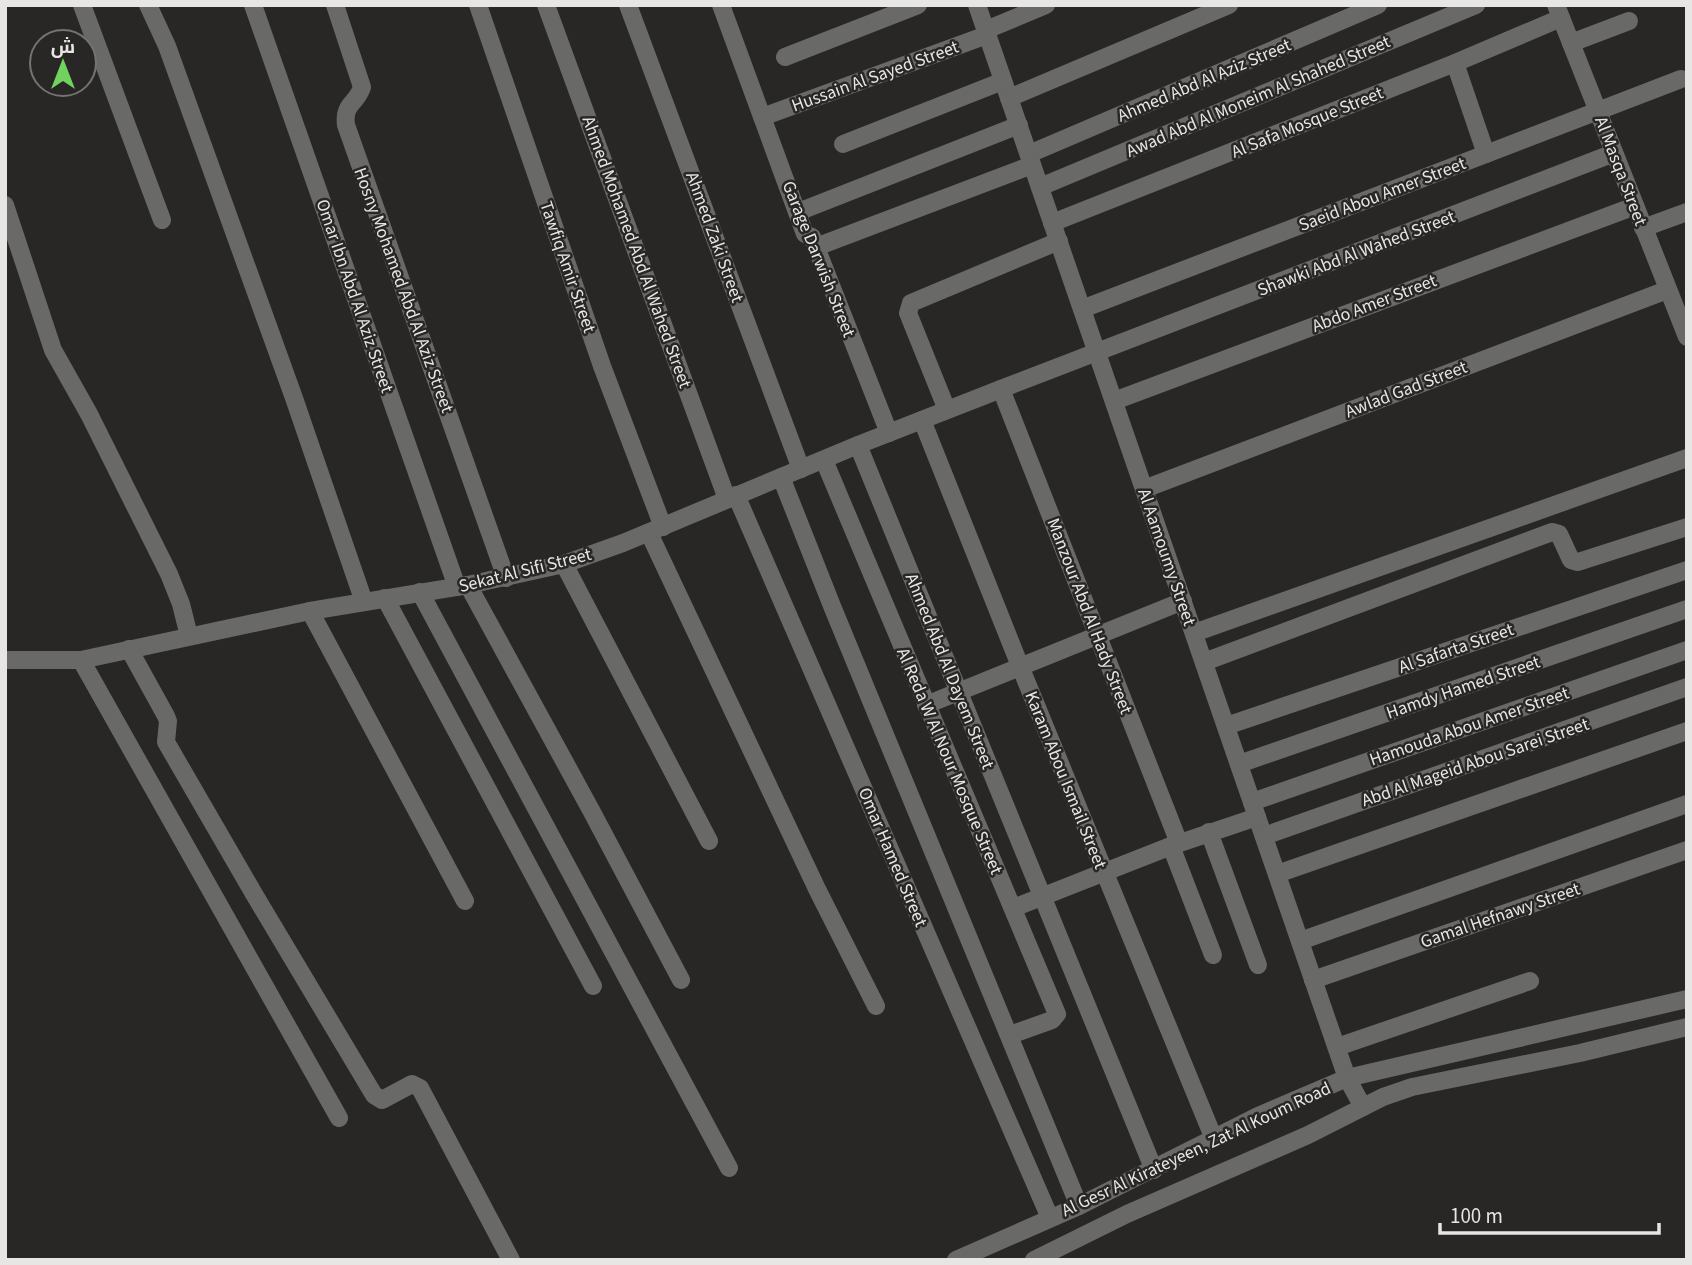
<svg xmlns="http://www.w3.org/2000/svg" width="1692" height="1265" font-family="'Source Sans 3',Cairo,sans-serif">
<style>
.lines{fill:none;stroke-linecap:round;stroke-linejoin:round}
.minor{stroke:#696968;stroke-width:18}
.labels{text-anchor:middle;stroke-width:5;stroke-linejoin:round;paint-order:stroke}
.street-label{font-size:18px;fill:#e7e6e5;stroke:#292725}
</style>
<rect width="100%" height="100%" fill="#292725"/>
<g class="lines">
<g class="minor">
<polyline points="82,5 162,220"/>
<polyline points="148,5 167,46 294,398 364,602"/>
<polyline points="253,5 457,587"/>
<path d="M335,5L362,87C357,104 343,103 346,125L506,578"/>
<polyline points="478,5 602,366 663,527"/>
<polyline points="546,5 727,499"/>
<polyline points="628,5 801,469"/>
<polyline points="721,5 805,234 812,237 889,433"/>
<polyline points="977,5 1347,1078 1363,1107"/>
<polyline points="1556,5 1687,337"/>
<polyline points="986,30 1046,5"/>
<polyline points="1571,43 1629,21"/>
<polyline points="785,57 918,5"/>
<polyline points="1455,63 1486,154"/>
<polyline points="1009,98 1229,5"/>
<polyline points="762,117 987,35"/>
<polyline points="843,144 1003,81"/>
<polyline points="1029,154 1378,5"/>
<polyline points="1040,187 1476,5"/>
<polyline points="5,205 53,350 89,414 169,574 181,604 189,636"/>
<polyline points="798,212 1019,125"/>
<polyline points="1052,223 1455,63 1561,18"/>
<polyline points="1643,228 1687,212"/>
<polyline points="816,247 1032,165"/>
<polyline points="1082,309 1681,79"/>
<polyline points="1001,389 1179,843"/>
<polyline points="1114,401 1635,206"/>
<polyline points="947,410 908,313 911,303 1059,241"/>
<polyline points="922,420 1020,666 1214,1139"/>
<polyline points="858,445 1154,1170"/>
<polyline points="824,460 1057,1014 1052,1020 1010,1035"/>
<polyline points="781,477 832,606 1079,1206"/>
<polyline points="1144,489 1667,290"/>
<polyline points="736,495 1050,1218"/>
<polyline points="649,533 817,889 876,1006"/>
<polyline points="564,564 709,841"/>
<polyline points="468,585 592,812 681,980"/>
<polyline points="420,592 729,1168"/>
<polyline points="385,598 593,986"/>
<polyline points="310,611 465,901"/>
<polyline points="1194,633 1687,458"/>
<polyline points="129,649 166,716 168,721 166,742 254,894 374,1095 382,1100 412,1084 420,1088 511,1260"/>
<polyline points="5,660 81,660 310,611 468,585 564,564 623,543 858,445 1001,389 1614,153"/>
<polyline points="81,660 339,1118"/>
<polyline points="1204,662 1552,532 1559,534 1571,560 1578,562 1687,527"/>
<polyline points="926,705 1183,601"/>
<polyline points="1226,726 1687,570"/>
<polyline points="1239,764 1687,609"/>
<polyline points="1252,802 1687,650"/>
<polyline points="1209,832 1258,965"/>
<polyline points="1264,836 1687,687"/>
<polyline points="1171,846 1213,955"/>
<polyline points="1277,874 1687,731"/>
<polyline points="1013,908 1171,846 1257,817"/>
<polyline points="1300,941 1687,804"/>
<polyline points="1313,980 1687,850"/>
<polyline points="1337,1047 1530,981"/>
<polyline points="956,1260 1079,1206 1258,1116 1347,1078 1687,999"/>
<polyline points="1034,1260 1127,1214 1308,1135 1383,1097 1412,1087 1580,1053 1687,1027"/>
</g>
</g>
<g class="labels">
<g class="street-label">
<text transform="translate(875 76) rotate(-20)" y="6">Hussain Al Sayed Street</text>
<text transform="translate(1204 80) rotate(-23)" y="6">Ahmed Abd Al Aziz Street</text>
<text transform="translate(1258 96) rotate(-23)" y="6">Awad Abd Al Moneim Al Shahed Street</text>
<text transform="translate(1307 122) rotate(-22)" y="6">Al Safa Mosque Street</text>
<text transform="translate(1621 171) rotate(69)" y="6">Al Masqa Street</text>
<text transform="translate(1382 194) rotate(-21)" y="6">Saeid Abou Amer Street</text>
<text transform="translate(715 237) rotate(70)" y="6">Ahmed Zaki Street</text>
<text transform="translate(637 252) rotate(70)" y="6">Ahmed Mohamed Abd Al Wahed Street</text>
<text transform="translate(1356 253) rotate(-21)" y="6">Shawki Abd Al Wahed Street</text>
<text transform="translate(819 259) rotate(68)" y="6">Garage Darwish Street</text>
<text transform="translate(568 267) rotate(71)" y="6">Tawfiq Amir Street</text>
<text transform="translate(404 290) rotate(70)" y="6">Hosny Mohamed Abd Al Aziz Street</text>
<text transform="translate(355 296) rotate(71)" y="6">Omar Ibn Abd Al Aziz Street</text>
<text transform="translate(1374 303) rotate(-21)" y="6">Abdo Amer Street</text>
<text transform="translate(1406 389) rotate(-21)" y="6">Awlad Gad Street</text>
<text transform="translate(1167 557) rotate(71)" y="6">Al Aamoumy Street</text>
<text transform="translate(525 570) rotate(-14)" y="6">Sekat Al Sifi Street</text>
<text transform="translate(1090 616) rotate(69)" y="6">Manzour Abd Al Hady Street</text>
<text transform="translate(1456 648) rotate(-19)" y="6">Al Safarta Street</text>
<text transform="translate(950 671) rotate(68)" y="6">Ahmed Abd Al Dayem Street</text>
<text transform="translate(1463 687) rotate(-19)" y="6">Hamdy Hamed Street</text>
<text transform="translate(1469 726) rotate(-19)" y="6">Hamouda Abou Amer Street</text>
<text transform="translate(950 761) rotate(67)" y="6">Al Reda W Al Nour Mosque Street</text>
<text transform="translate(1475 762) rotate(-19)" y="6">Abd Al Mageid Abou Sarei Street</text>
<text transform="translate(1066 780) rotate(68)" y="6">Karam Abou Ismail Street</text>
<text transform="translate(893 857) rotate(67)" y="6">Omar Hamed Street</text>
<text transform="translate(1500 915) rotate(-19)" y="6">Gamal Hefnawy Street</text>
<text transform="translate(1196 1149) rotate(-25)" y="6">Al Gesr Al Kirateyeen, Zat Al Koum Road</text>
</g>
</g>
<rect width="1692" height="1265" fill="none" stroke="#e7e6e5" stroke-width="14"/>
<g transform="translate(63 63)"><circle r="33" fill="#292725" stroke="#757372" stroke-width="2"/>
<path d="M0-5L12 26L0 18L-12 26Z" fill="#71d35e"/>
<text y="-10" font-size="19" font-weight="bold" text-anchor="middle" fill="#e7e6e5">ش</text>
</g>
<path d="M1440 1223v10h219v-10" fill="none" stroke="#e7e6e5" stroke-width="3.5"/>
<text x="1450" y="1223" font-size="21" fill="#e7e6e5" stroke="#292725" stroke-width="5" paint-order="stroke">100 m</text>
</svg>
